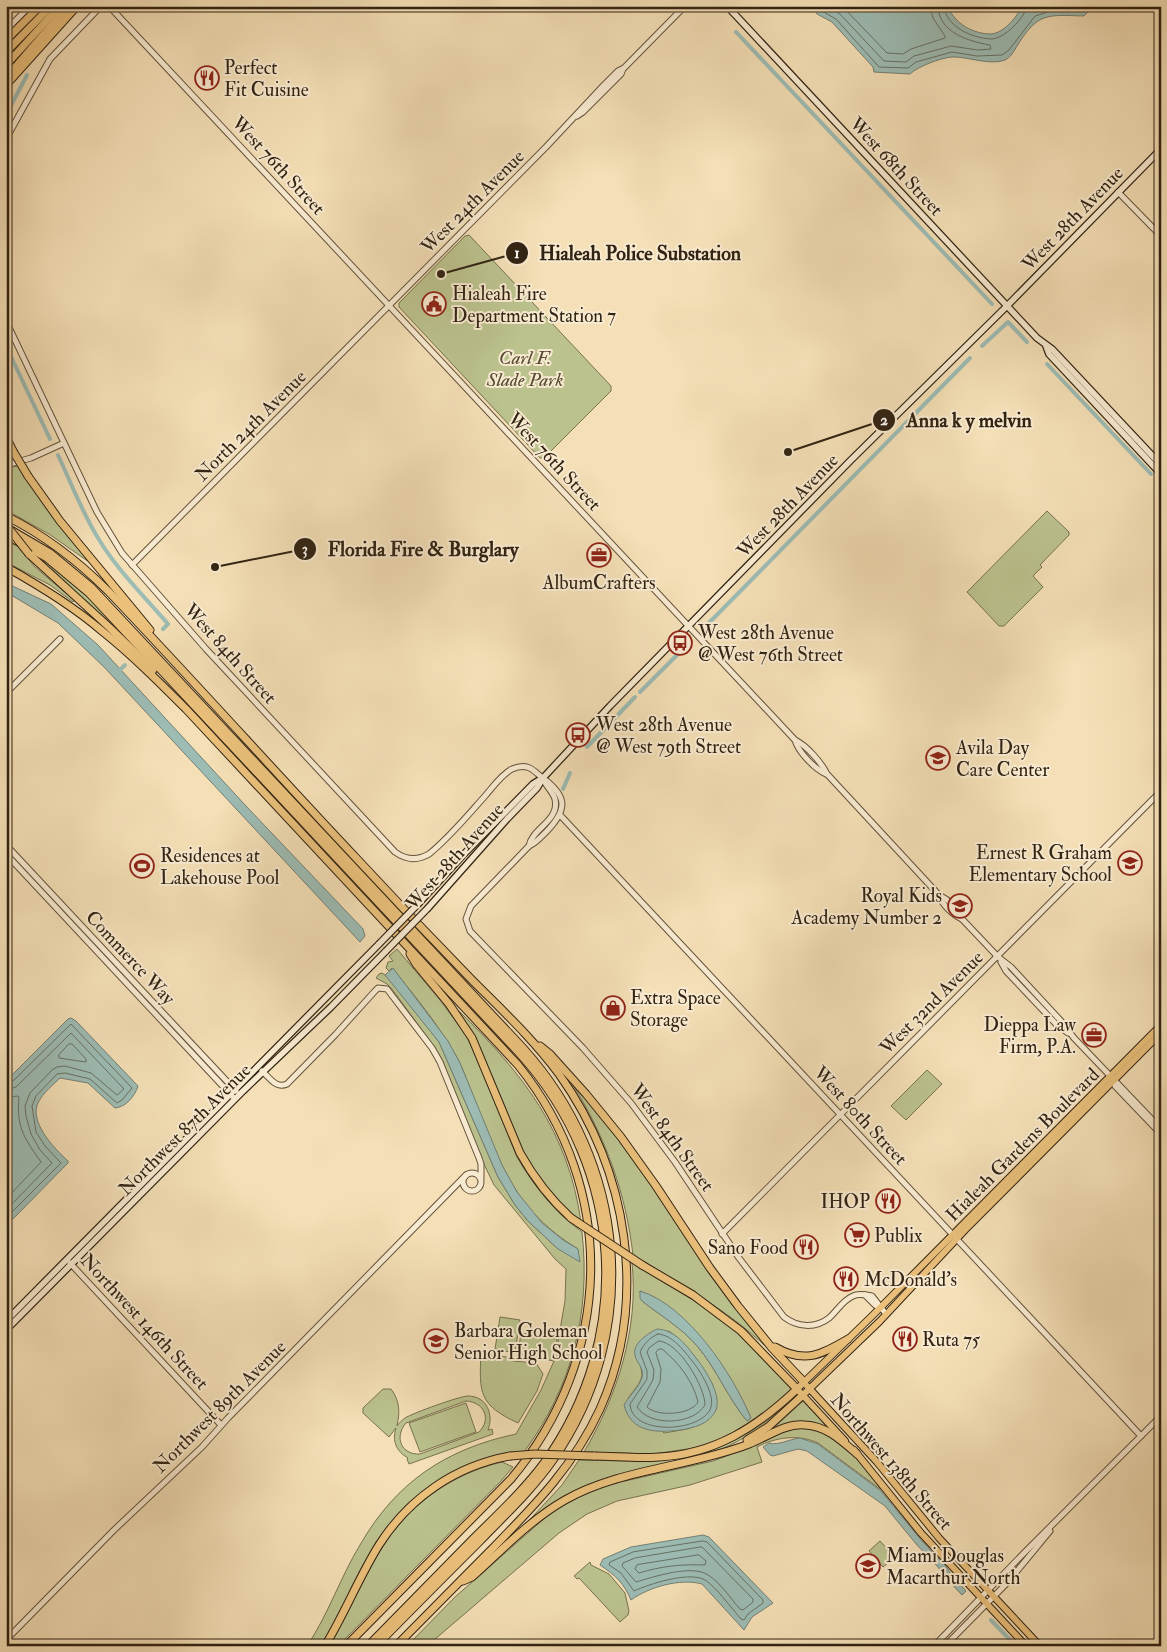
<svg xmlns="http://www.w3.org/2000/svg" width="1167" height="1652" font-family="'IM FELL Double Pica',serif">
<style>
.green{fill:#bbc28e;stroke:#767250;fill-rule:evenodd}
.water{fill:#9dbcb4;stroke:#727f74}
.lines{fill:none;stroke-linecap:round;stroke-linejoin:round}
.shore{stroke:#677064;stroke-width:1}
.canal{stroke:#9dbcb4;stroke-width:4}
.tertiary-casing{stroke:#62523c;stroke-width:7}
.secondary-casing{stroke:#312313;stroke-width:8}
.primary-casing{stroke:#312313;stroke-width:8}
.motorway-casing{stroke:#312313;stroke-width:9}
.tertiary{stroke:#f8ead0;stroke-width:5}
.secondary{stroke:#f8ead0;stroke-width:5.5}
.primary{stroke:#eac07b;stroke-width:6}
.motorway{stroke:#eac07b;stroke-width:7}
.secondary-bridge-casing{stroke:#312313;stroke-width:8;stroke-linecap:butt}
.motorway-bridge-casing{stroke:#312313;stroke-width:9;stroke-linecap:butt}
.secondary-bridge{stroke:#f8ead0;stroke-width:5.5}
.motorway-bridge{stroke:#eac07b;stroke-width:7}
.labels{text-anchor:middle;stroke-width:4;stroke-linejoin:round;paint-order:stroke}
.poi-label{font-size:19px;fill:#312313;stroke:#f8ead0;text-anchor:start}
.street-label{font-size:19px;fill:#312313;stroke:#f8ead0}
.park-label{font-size:19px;font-style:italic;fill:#544b32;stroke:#f8ead0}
.leader{fill:none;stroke:#312313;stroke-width:2}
.callout-dot{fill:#312313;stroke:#f8ead0;stroke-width:2}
.mark-label{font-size:15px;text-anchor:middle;font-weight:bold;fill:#fff}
.callout-label{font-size:20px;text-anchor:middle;font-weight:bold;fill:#312313;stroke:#f8ead0;stroke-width:4;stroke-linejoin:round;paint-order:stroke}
</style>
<rect width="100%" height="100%" fill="#f4dfb6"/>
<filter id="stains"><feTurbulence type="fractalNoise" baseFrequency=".004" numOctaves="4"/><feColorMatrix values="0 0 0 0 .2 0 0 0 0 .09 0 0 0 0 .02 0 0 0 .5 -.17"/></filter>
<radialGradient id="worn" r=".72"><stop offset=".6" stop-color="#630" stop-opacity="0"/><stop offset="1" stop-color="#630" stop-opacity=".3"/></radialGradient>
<g class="green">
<polygon points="469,235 611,386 611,391 544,458 540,458 399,307 399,303 465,236"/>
<polygon points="18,466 45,506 89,562 49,534 6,510 6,468"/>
<polygon points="1047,511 1069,532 1069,535 1040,565 1042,567 1033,576 1043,587 1004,626 999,626 967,592"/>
<polygon points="6,537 12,540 35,567 74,600 73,602 50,585 6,562"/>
<polygon points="32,551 48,562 89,596 134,646 86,601 32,554"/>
<path d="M397,949L440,1000L466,1035L476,1056L517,1157C534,1187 555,1212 582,1232C591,1313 572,1387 524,1452C468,1458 433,1478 395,1518L321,1646H307C329,1613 340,1578 360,1545C396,1482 446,1449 516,1434L541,1390L554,1361L518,1354L521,1333L557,1339L556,1353L565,1301L566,1269L555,1259L494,1185L482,1160L443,1062L424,1033L392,989L387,984L376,978L379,974L382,973L388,977L439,1042L498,1177L515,1205L528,1221L558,1249H578C517,1212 501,1167 476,1103C470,1089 465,1074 459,1061C441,1028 416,997 392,968L389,971L386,968L388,962L393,961L389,956Z"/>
<path d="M459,1011C523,1074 568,1130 581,1222C527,1179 508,1120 480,1059C474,1046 460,1023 459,1011Z"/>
<polygon points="927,1070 942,1084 906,1120 891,1106"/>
<path d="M575,1084L619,1140L775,1356C735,1314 682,1285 633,1255C626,1194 606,1138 573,1085Z"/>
<path d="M632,1263C664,1283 698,1301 727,1324C751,1344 771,1367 793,1389L756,1421L716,1441L694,1448L653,1454L584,1452C617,1396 639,1329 632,1263ZM640,1291L656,1298L719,1361L742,1399L751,1418L747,1421C728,1398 717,1370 698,1347C682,1328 661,1316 642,1301ZM669,1331C689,1346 701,1364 713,1385L702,1424L687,1429L664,1433L628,1398C646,1376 644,1376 635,1351C645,1332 650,1333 669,1331Z"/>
<polygon points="500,1317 520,1320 515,1353 495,1349"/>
<path d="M481,1353L506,1357L513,1361L536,1363L543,1374L537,1391L518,1423C479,1405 479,1393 481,1353Z"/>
<path d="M383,1389H391C400,1401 400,1412 397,1426C399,1423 402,1420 405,1418C413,1413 460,1396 468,1396C487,1396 494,1415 488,1430L492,1429L493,1434L409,1464L407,1459L408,1458C396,1451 392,1441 396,1428L389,1437L363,1413V1408ZM466,1401C484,1402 492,1419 479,1432L420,1454C401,1455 394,1437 406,1423Z"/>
<path d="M794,1398L795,1399C770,1422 749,1437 718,1451L583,1488L552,1505L521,1529L562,1485L579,1460C642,1461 691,1466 748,1433C758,1427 768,1421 776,1413C782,1408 787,1402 794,1398Z"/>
<polygon points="803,1401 832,1432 806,1423 762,1436 778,1424"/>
<polygon points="466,1403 476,1432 420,1452 409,1423"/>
<path d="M803,1427C809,1429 816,1429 822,1432C845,1441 866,1470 882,1488L880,1489L818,1443C798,1434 776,1437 757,1447L762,1462L690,1485L617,1501L587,1514L559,1533L427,1646H407L455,1597L546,1517L564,1504L588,1492L612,1484L713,1461C744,1451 771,1432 803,1427Z"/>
<path d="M502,1462L513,1467L501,1481L338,1646H328C347,1614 361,1580 381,1549C409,1505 451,1474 502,1462Z"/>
<polygon points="880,1541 895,1557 883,1567 869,1551"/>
<polygon points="590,1562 591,1565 609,1574 625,1593 629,1611 628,1615 620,1622 579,1578 577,1579 574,1576"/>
</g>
<g class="water">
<path d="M811,6H948C954,24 974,34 991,34C1004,33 1017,17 1022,6H1094L1084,16C1047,15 1038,12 1017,46C1014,51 1011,57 1005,60C990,66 966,56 952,57C940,58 919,66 910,74L874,72L873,67L832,22L817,14Z"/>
<polygon points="6,583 51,604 98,645 246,806 363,929 365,936 360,942 104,667 58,623 6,592"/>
<polygon points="393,968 448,1041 460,1063 502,1165 517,1192 542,1223 563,1240 578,1249 580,1262 558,1249 528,1221 515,1205 498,1177 439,1042 385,975"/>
<path d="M71,1018L76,1021L138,1086C135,1096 126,1107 115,1108L88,1083L60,1078C53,1085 44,1092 39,1101C27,1121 55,1149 68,1161V1163L9,1223H6V1081L68,1019Z"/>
<path d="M640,1291C687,1305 733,1374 751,1418L747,1421C728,1398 717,1370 698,1347C682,1328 661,1316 642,1301L640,1298Z"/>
<path d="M657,1329C675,1330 686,1345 696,1358C705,1369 722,1395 716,1410C710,1424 693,1428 680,1430C657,1433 631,1433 624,1405C629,1396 639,1387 642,1378C645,1368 636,1363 635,1355C632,1343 649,1333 657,1329Z"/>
<path d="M800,1438L818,1444L881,1491L922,1541L945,1565L951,1574L966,1591L962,1595L947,1579L938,1567L917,1545L885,1506L807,1451L798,1449L773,1456L770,1455L763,1447L769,1443C778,1446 789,1439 800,1438Z"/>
<path d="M703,1535L709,1537L773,1603L752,1617L744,1630L702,1584C680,1578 649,1587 631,1600C624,1583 615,1575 600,1565L603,1559L631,1547Z"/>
</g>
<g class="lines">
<g class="shore">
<polyline points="817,6 820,10 836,19 879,67 908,68 916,62 952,52 977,56 1002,55 1009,50 1035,16 1054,10 1082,11 1087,6"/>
<path d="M826,6L840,14L884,61L906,62L914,56L951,46L978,50L991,49L990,45C968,41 939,33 938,6"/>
<polyline points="842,6 887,53 903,54 911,49 945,38 945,36 933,18 930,6"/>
<path d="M944,6C946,27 972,38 991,39C1004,39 1025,18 1027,6"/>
<polygon points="69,1044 72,1044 86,1059 86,1062 59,1058 59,1055"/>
<polyline points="6,1084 12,1082 71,1024 132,1088 122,1100 117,1103 90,1079 65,1073 57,1074 36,1096 32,1106 36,1132 45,1146 61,1163 6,1218"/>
<polyline points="6,1090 16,1087 71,1033 124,1089 117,1095 91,1073 65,1066 57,1067 52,1070 30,1093 25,1106 26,1116 31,1134 40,1150 52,1163 6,1210"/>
<path d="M6,1098L17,1096L19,1097C16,1128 25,1139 41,1162L6,1199"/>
<path d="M658,1334C673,1335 684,1351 693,1362C700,1371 715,1394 711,1407C704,1432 632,1437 630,1404L647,1379V1371L640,1352C644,1344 649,1338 658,1334Z"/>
<path d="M659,1341C679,1342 705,1387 705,1405C693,1425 650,1427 637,1407L653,1380L654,1370L647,1352L649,1348Z"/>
<path d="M659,1349H662C679,1363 693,1381 698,1402C691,1415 657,1417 647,1407L660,1382L661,1369L656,1353Z"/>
<path d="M703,1541L707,1542L763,1600V1603L748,1614L744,1620L741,1619C733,1610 713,1583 703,1579C687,1572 649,1584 634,1591L621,1573L609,1565L610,1562L633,1552Z"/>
<path d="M702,1547L753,1599V1602L743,1610L740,1609C730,1598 721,1583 708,1575C692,1564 653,1577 636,1582L622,1566L623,1563L635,1558Z"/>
<path d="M699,1555L706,1561L705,1565C682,1564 662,1566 639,1573L635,1569L637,1565Z"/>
</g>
<g class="canal">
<polyline points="736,32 992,304"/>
<polyline points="6,115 27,75"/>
<polyline points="6,346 50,439"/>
<polyline points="982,346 1008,322 1027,342"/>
<polyline points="1047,364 1151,474"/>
<path d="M58,455C71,483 82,512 98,538C117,570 144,596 168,624L163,629"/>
<polyline points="702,630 970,358"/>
<polyline points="118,672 125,665"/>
<polyline points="640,692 691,641"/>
<polyline points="587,747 635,697"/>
<polyline points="563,789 570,773"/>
<polyline points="991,1620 1016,1646"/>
</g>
<g class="tertiary-casing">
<g id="tertiary">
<path d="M109,6L795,740C807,746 821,762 827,774L939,895C949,900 959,909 962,919"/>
<polyline points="6,30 30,6"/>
<polyline points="577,116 583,112 621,74 623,69"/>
<polyline points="6,139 50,59 101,6"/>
<polyline points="1118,192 1161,236"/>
<path d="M6,321L97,512L122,553L206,649L395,852C406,860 417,861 429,854C449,838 468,815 485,796C493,787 501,775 512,769C517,767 522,766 527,767C534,769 538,775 543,778C567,796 568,809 547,831C541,837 536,843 529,846L471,906L466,919L470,931L583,1048L631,1103L675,1162L739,1258L784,1317C797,1327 815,1329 829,1318C837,1311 843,1300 853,1296C859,1293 866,1295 872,1296L886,1314"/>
<polyline points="6,465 31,458 64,443"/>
<polyline points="132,565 546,147 604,85 618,71 624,68 685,6"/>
<polyline points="6,693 60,639"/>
<path d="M795,740C798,752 815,769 826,774"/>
<polyline points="560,815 1141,1436"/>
<polyline points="6,845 236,1091"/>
<path d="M529,846C532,828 560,821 555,799C553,792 546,786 543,779"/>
<polyline points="6,854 233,1097"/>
<path d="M939,895C942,905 953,915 962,919L998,957L1011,967L1061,1021L1074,1038L1161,1129"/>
<polyline points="1001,962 1006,971 1056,1024 1068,1033"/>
<path d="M262,1071C270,1078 276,1089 287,1084L336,1034L375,991L378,988L387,989L432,1048L440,1062L479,1158L481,1164V1178"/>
<polyline points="1114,1080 1115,1086 1161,1134"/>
<circle cx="472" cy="1182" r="9"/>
<polyline points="722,1234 1161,791"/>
<polyline points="70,1263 221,1425"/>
<polyline points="865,1295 875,1305 881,1308"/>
<polyline points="6,1640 114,1530 202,1447 228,1418 466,1175"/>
<polyline points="934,1646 1024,1553 1161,1416"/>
<polyline points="945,1646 1008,1582 1050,1531"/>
</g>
</g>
<g class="secondary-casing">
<g id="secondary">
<polyline points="727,6 1037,338 1052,349 1161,465"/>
<polyline points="1046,346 1049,354 1161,474"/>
<polyline points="419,903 463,855 533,784 541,779"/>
<polyline points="428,908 507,819 537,788 543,778 610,706 851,460 1007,306 1161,149"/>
<polyline points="6,1321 379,944"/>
<polyline points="6,1330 243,1091 331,1007 386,951"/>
</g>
</g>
<g class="primary-casing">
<g id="primary">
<polyline points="807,1386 877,1462 939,1538 1040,1646"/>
<polyline points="803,1395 880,1321 965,1230 1161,1033"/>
<polyline points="845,1441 797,1389 873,1315 1161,1025"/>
<polyline points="854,1450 921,1533 1026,1646"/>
</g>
</g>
<g class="motorway-casing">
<g id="motorway">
<polyline points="6,40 40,6"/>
<polyline points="6,52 51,6"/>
<polyline points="6,65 60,6"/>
<polyline points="6,78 68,6"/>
<polyline points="6,85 77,6"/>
<polyline points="6,437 13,451"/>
<polyline points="28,476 60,521 150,630"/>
<path d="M6,516C44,535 78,561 108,591C193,680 274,771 358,860C396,901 434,941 473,981C503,1011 534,1040 559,1074C628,1171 649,1299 600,1409C574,1466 533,1507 490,1551C459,1582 428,1614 396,1646"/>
<path d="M9,529L50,553L91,587L523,1048C627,1163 643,1331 553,1460C532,1490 505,1515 480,1541C445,1576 410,1611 376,1646"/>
<path d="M6,535L47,558L89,593L520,1054C624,1169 635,1337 544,1463C524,1490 498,1514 474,1538C439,1574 403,1610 368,1646"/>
<polyline points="29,554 110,628 153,670"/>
<path d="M6,567C40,586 73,606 102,631C132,655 159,682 186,709L518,1065C619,1190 613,1357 511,1479L346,1646"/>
<path d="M410,954L416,964L449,1004L472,1038L520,1153C534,1178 550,1199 571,1218"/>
<polyline points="540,1046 550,1054 586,1094 621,1137 656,1186 710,1268 738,1306 772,1348 804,1382"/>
<path d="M775,1347C804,1364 821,1355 848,1339"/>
<polyline points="747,1440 768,1427 803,1395"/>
<path d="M593,1456C615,1456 637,1459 659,1457C715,1454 757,1427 797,1389L741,1331L693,1295L642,1265"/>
<path d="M463,1581L472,1577C501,1551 530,1520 565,1500C619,1469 690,1467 749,1444C767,1437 785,1423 805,1425C827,1426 842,1441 857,1454"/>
<path d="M325,1646C345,1613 359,1577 379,1545C409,1498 455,1466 510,1456"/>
</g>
</g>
<use href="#tertiary" class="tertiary"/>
<use href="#secondary" class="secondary"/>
<use href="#primary" class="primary"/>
<use href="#motorway" class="motorway"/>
<g class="secondary-bridge-casing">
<g id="secondary-bridge">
<polyline points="379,944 419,903"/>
<polyline points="386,951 428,908"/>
</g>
</g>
<g class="motorway-bridge-casing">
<g id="motorway-bridge">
<polyline points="13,451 28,476"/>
<polyline points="6,525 29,554"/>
<polyline points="571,1218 642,1265"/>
<polyline points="510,1456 535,1454 593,1456"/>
</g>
</g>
<use href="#secondary-bridge" class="secondary-bridge"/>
<use href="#motorway-bridge" class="motorway-bridge"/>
</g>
<defs>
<g id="restaurant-ring" transform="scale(1.25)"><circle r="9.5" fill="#f8ead0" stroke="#8f2418" stroke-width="1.5"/><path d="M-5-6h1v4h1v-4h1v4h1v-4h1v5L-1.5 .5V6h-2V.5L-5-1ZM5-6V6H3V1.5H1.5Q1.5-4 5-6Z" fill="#8f2418"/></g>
<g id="civic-ring" transform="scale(1.25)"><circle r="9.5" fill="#f8ead0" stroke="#8f2418" stroke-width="1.5"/><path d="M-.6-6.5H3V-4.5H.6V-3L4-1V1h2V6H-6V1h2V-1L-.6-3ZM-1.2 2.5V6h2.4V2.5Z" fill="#8f2418"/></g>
<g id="office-ring" transform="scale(1.25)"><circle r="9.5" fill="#f8ead0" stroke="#8f2418" stroke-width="1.5"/><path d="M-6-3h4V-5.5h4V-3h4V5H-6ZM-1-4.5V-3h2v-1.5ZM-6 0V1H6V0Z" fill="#8f2418"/></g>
<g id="bus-ring" transform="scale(1.25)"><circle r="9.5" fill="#f8ead0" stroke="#8f2418" stroke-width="1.5"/><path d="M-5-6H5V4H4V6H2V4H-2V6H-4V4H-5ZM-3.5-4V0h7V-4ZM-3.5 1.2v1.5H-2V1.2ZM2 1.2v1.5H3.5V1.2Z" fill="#8f2418"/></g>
<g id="school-ring" transform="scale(1.25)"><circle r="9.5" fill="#f8ead0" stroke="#8f2418" stroke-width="1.5"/><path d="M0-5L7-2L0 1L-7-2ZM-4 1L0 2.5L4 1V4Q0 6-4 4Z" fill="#8f2418"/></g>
<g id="stadium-ring" transform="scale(1.25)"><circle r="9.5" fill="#f8ead0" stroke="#8f2418" stroke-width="1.5"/><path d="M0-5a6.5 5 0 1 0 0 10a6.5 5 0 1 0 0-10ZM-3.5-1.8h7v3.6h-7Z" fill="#8f2418"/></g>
<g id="shop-ring" transform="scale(1.25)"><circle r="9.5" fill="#f8ead0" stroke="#8f2418" stroke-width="1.5"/><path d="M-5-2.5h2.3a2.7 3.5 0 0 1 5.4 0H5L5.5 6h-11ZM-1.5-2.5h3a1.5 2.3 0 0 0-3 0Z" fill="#8f2418"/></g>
<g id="supermarket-ring" transform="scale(1.25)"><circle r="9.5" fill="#f8ead0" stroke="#8f2418" stroke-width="1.5"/><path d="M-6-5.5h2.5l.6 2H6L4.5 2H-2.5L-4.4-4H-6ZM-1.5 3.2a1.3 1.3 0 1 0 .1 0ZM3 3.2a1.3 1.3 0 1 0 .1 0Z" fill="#8f2418"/></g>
</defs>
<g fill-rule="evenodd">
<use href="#restaurant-ring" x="207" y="78"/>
<use href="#civic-ring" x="434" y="304"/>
<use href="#office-ring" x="599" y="555"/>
<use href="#bus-ring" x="680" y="643"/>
<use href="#bus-ring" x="578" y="735"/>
<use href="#school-ring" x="938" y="758"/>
<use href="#school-ring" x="1130" y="863"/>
<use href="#stadium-ring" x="142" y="866"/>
<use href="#school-ring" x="960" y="906"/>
<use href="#shop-ring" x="613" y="1008"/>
<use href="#office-ring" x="1094" y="1035"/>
<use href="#restaurant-ring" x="888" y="1201"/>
<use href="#supermarket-ring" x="857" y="1235"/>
<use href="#restaurant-ring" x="806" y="1247"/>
<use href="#restaurant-ring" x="846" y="1279"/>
<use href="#restaurant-ring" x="905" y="1339"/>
<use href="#school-ring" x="436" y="1341"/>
<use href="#school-ring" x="868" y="1566"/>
</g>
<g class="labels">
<g class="poi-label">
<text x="224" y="74">Perfect<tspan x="224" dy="22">Fit Cuisine</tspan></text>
<text x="452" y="300">Hialeah Fire<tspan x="452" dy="22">Department Station 7</tspan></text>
<text x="599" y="589" text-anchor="middle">AlbumCrafters</text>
<text x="698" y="639">West 28th Avenue<tspan x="698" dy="22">@ West 76th Street</tspan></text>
<text x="596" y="731">West 28th Avenue<tspan x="596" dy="22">@ West 79th Street</tspan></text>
<text x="956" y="754">Avila Day<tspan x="956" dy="22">Care Center</tspan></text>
<text x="1112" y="859" text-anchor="end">Ernest R Graham<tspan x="1112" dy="22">Elementary School</tspan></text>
<text x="160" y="862">Residences at<tspan x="160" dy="22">Lakehouse Pool</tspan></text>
<text x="942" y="902" text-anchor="end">Royal Kids<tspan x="942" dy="22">Academy Number 2</tspan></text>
<text x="630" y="1004">Extra Space<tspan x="630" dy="22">Storage</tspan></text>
<text x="1076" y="1031" text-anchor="end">Dieppa Law<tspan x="1076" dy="22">Firm, P.A.</tspan></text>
<text x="870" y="1208" text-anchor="end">IHOP</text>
<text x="874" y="1242">Publix</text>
<text x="788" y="1254" text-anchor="end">Sano Food</text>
<text x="864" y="1286">McDonald's</text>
<text x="454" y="1337">Barbara Goleman<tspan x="454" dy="22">Senior High School</tspan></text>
<text x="922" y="1346">Ruta 75</text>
<text x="886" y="1562">Miami Douglas<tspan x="886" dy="22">Macarthur North</tspan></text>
</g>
<g class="street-label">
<text transform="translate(279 165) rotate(47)" y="7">West 76th Street</text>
<text transform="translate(897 166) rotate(47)" y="7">West 68th Street</text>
<text transform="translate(472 201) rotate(-45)" y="7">West 24th Avenue</text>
<text transform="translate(1072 218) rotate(-46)" y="7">West 28th Avenue</text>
<text transform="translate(250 425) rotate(-45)" y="7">North 24th Avenue</text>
<text transform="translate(555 461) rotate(47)" y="7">West 76th Street</text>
<text transform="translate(787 505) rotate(-46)" y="7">West 28th Avenue</text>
<text transform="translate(231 653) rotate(48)" y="7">West 84th Street</text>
<text transform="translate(454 856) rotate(-48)" y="7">West 28th Avenue</text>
<text transform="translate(131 957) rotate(47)" y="7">Commerce Way</text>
<text transform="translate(931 1002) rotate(-45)" y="7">West 32nd Avenue</text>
<text transform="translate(861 1115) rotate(47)" y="7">West 80th Street</text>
<text transform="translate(184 1129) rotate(-45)" y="7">Northwest 87th Avenue</text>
<text transform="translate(673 1137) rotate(54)" y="7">West 84th Street</text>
<text transform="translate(1022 1144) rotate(-45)" y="7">Hialeah Gardens Boulevard</text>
<text transform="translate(145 1321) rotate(47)" y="7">Northwest 146th Street</text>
<text transform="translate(219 1406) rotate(-45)" y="7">Northwest 89th Avenue</text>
<text transform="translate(892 1461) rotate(49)" y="7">Northwest 138th Street</text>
</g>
<g class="park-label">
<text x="525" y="364">Carl F.<tspan x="525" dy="22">Slade Park</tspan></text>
</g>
</g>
<path class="leader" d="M441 274L517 253M788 452L884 420M215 567L305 549"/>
<g class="callout-dot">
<circle cx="441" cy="274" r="5"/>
<circle cx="788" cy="452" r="5"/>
<circle cx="215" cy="567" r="5"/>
<circle cx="517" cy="253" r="12"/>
<circle cx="884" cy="420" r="12"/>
<circle cx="305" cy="549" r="12"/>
</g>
<g class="mark-label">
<text x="517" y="258">1</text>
<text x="884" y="425">2</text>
<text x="305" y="554">3</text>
</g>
<g class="callout-label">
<text x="640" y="260">Hialeah Police Substation</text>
<text x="969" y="427">Anna k y melvin</text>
<text x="423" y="556">Florida Fire &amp; Burglary</text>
</g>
<rect width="1167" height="1652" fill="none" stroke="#f4dfb6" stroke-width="25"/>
<rect x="8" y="8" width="1152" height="1637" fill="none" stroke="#312313" stroke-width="2.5"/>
<rect x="12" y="12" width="1142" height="1627" fill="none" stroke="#312313"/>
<rect width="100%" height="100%" filter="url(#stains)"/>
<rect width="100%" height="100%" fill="url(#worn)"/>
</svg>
